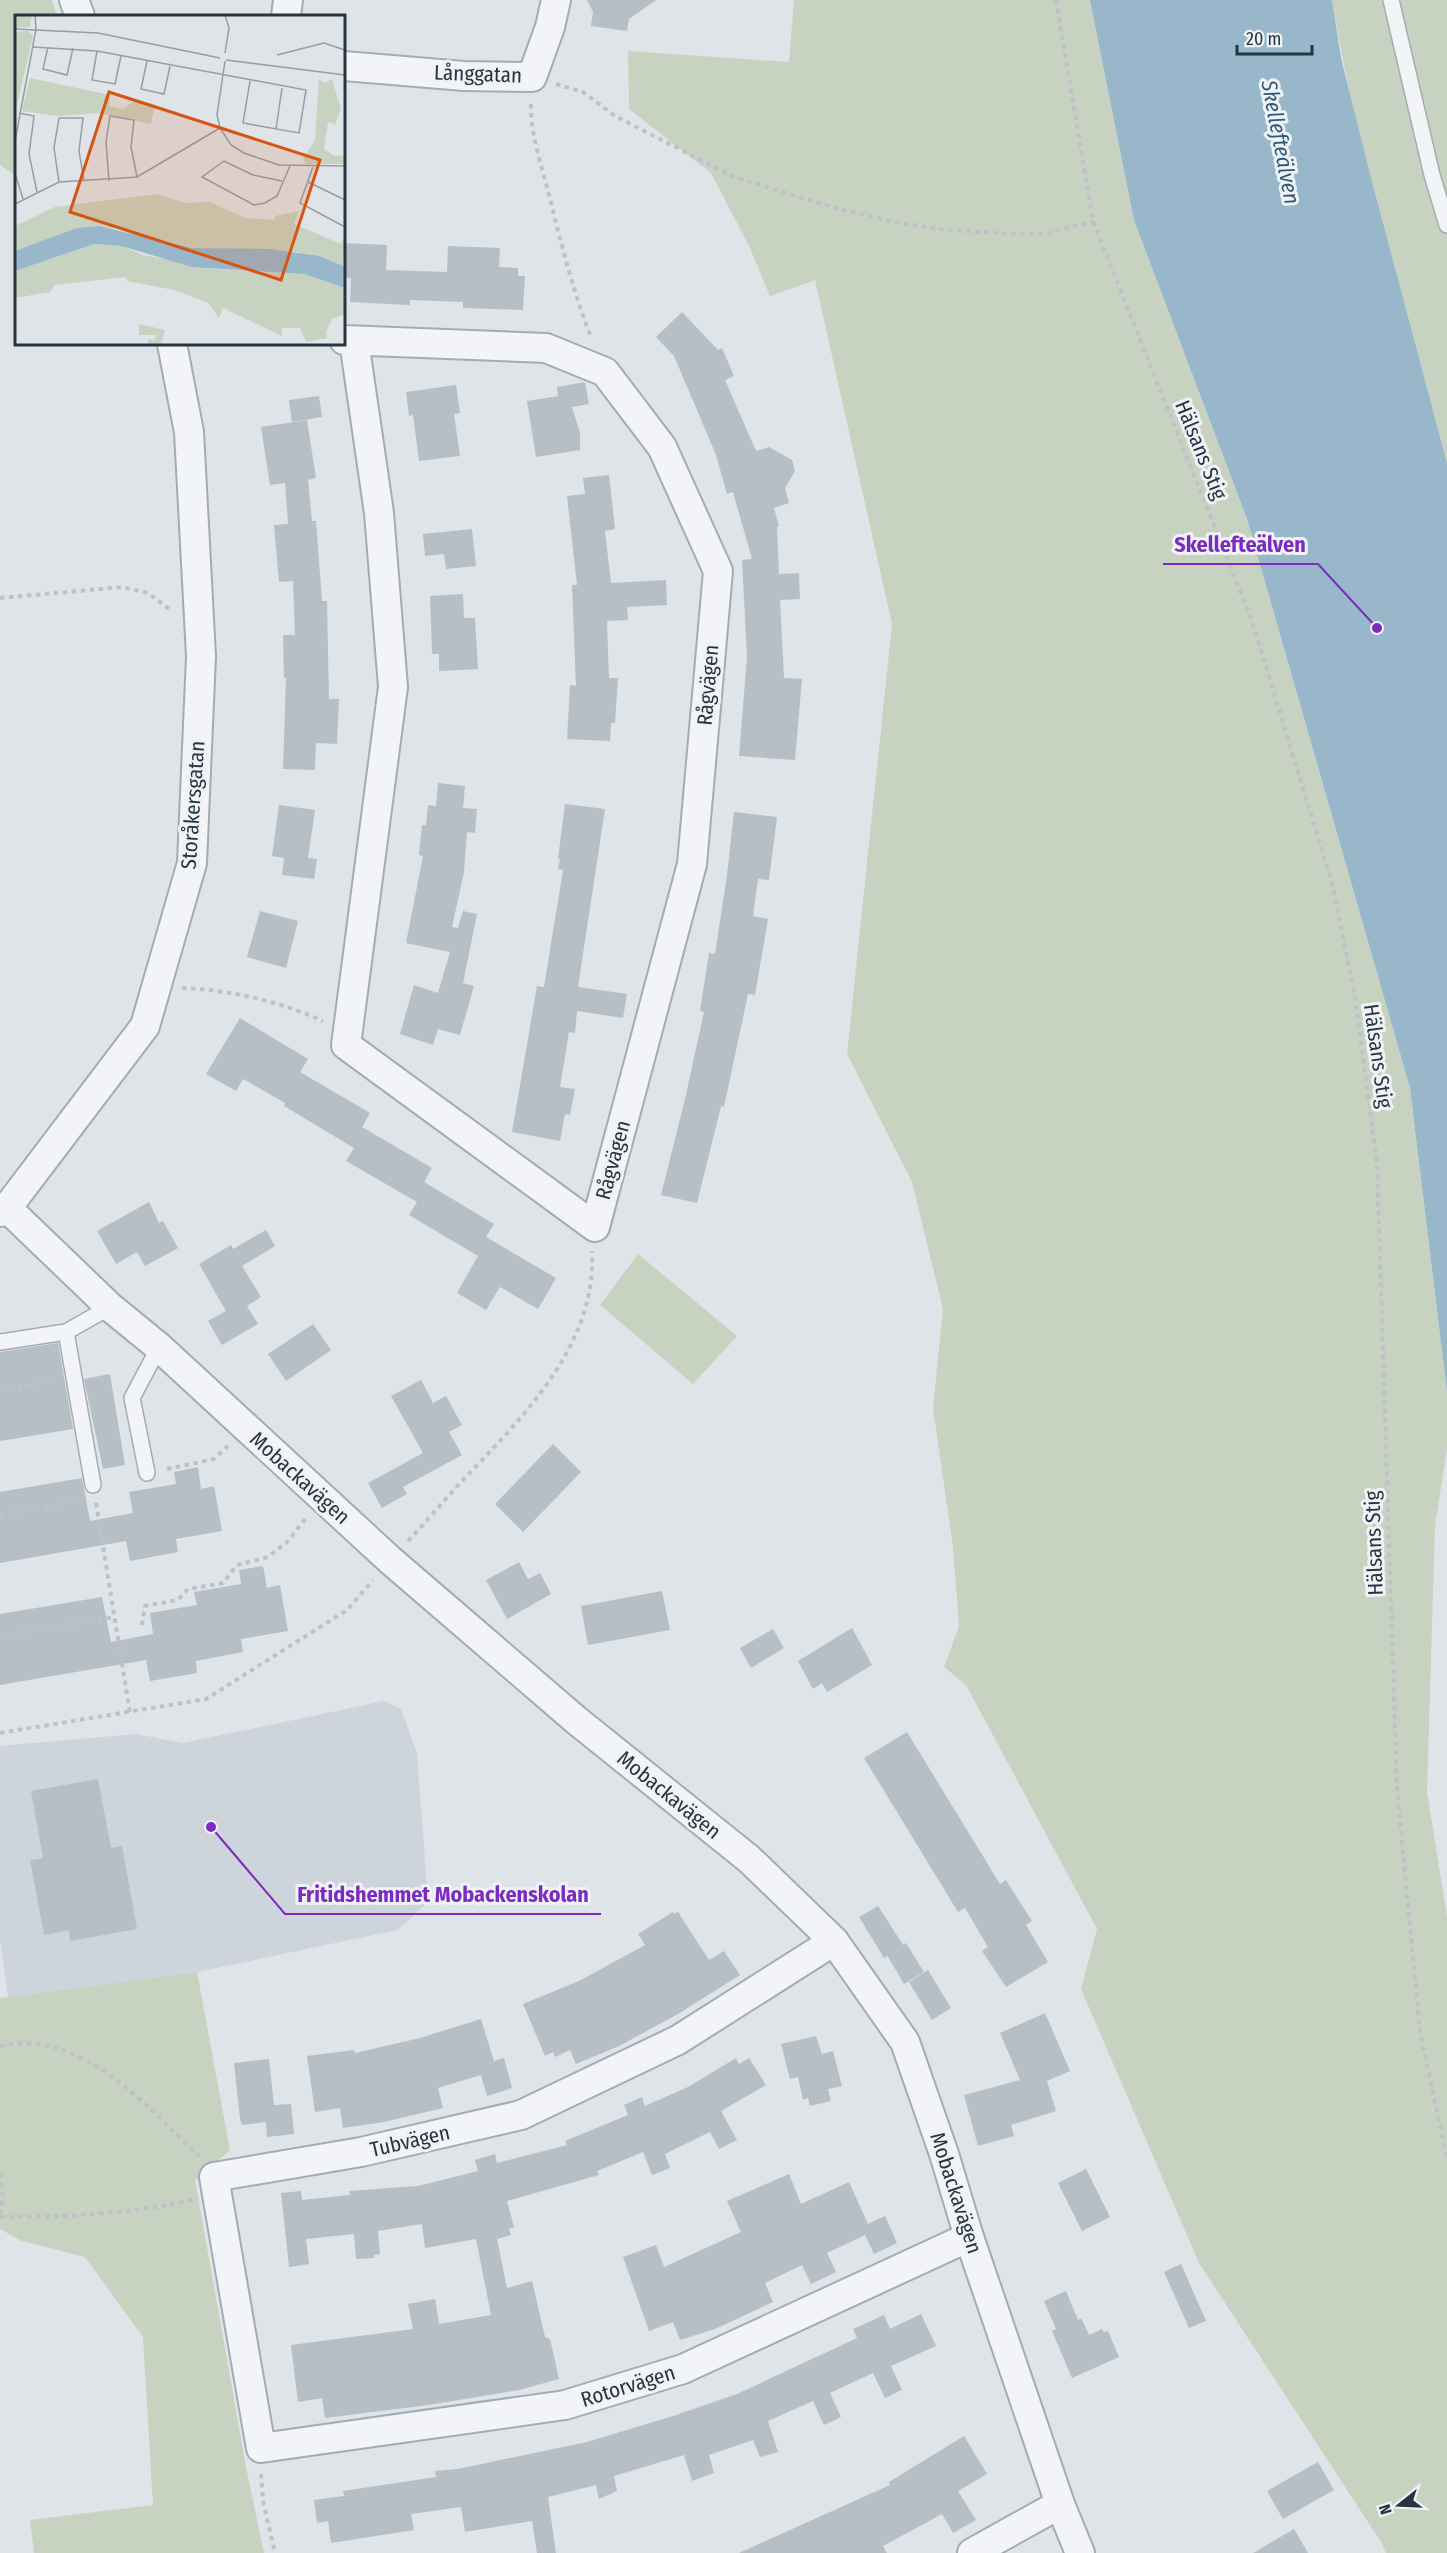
<svg xmlns="http://www.w3.org/2000/svg" width="1447" height="2553" font-family="'Fira Sans Condensed',sans-serif">
<style>
.built{fill:#cdd4db}
.green{fill:#c7d3c0}
.water{fill:#98b7cb}
.building{fill:#b6bec6}
.lines{fill:none;stroke-linecap:round;stroke-linejoin:round}
.lane-casing{stroke:#a4acb3;stroke-width:18}
.street-casing{stroke:#a4acb3;stroke-width:32}
.path{stroke:#bdc2c8;stroke-width:4;stroke-dasharray:4.5 4.5;stroke-linecap:butt}
.lane{stroke:#f2f4f7;stroke-width:15}
.street{stroke:#f2f4f7;stroke-width:28}
.labels{text-anchor:middle;stroke-width:6;stroke-linejoin:round;paint-order:stroke}
.street-label{font-size:21px;fill:#273441;stroke:#eff3f6}
.water-label{font-size:22px;font-style:italic;fill:#2f5877;stroke:#eff3f6}
.inset-road{fill:none;stroke:#959ea6;stroke-width:1.5}
.view{fill:#d55511;fill-opacity:0.15;stroke:#d55511;stroke-width:3}
.inset-edge{fill:none;stroke:#273441;stroke-width:3}
.leader{fill:none;stroke:#7b2cbf;stroke-width:2}
.callout-dot{fill:#7b2cbf;stroke:#eff3f6;stroke-width:2}
.callout-label{font-size:22px;text-anchor:middle;font-weight:bold;fill:#7b2cbf;stroke:#eff3f6;stroke-width:6;stroke-linejoin:round;paint-order:stroke}
</style>
<rect width="100%" height="100%" fill="#dfe4e9"/>
<polygon class="built" points="384,1701 401,1709 417,1753 428,1902 398,1930 197,1972 8,1997 0,1940 0,1746 136,1734 183,1743"/>
<g class="green">
<polygon points="0,0 52,0 57,16 16,16 16,176 0,165"/>
<polygon points="794,0 1090,0 1134,220 1247,519 1410,1088 1447,1392 1447,1449 1435,1526 1427,1792 1447,1916 1447,2553 1386,2553 1381,2542 1199,2263 1081,1989 1097,1929 966,1685 944,1667 959,1626 953,1547 933,1408 943,1309 912,1182 847,1054 892,624 815,280 770,296 749,246 711,173 629,109 628,51 789,62"/>
<path d="M1332,0H1447V463C1407,310 1358,157 1332,0Z"/>
<polygon points="638,1254 737,1336 693,1384 600,1305"/>
<polygon points="197,1972 230,2150 195,2180 246,2467 264,2553 34,2553 30,2520 153,2505 143,2337 85,2257 22,2241 0,2229 0,1998"/>
</g>
<polygon class="water" points="1090,0 1332,0 1341,58 1372,182 1447,463 1447,1392 1410,1088 1247,519 1134,220"/>
<g class="building">
<polygon points="587,0 656,0 629,19 627,31 591,26 593,12"/>
<polygon points="344,243 387,245 386,270 447,272 448,246 500,248 499,267 518,268 518,276 525,276 523,310 463,308 463,302 410,300 410,305 350,302 351,278 344,277"/>
<polygon points="682,312 718,350 722,348 734,376 725,380 756,451 769,447 792,460 795,471 785,488 789,503 774,508 779,526 777,527 779,574 799,573 800,599 780,600 784,678 802,679 795,760 739,756 747,657 742,560 752,559 733,492 727,494 716,455 674,356 656,337"/>
<polygon points="585,382 589,404 572,407 580,433 580,450 536,457 527,401 558,396 557,387"/>
<polygon points="456,385 460,413 454,414 460,456 419,461 413,415 409,416 406,392"/>
<polygon points="319,396 322,417 292,422 289,400"/>
<polygon points="307,420 316,478 308,480 312,521 316,521 322,601 327,601 329,699 339,699 337,744 316,743 315,770 283,769 286,678 284,678 283,635 295,635 293,581 279,582 274,525 288,524 285,483 270,485 261,427"/>
<polygon points="609,475 615,529 605,531 611,583 666,580 667,605 627,607 628,620 607,621 609,678 618,678 615,723 611,723 610,741 567,739 570,685 576,686 572,585 577,585 567,496 585,494 583,478"/>
<polygon points="472,529 476,566 446,569 444,554 425,556 423,534"/>
<polygon points="463,594 464,618 475,618 478,669 439,671 439,654 432,654 430,596"/>
<polygon points="438,783 465,786 463,808 477,809 475,833 467,832 464,872 452,927 458,928 463,911 477,914 463,983 474,986 460,1035 438,1029 433,1045 400,1034 414,985 438,993 450,952 406,943 423,856 419,855 422,825 426,825 428,805 436,806"/>
<polygon points="565,804 605,809 578,987 627,994 623,1018 577,1011 575,1033 569,1032 560,1087 575,1089 570,1115 565,1114 560,1141 512,1132 537,986 544,987 563,870 558,869 560,859 558,859"/>
<polygon points="279,805 315,810 308,858 317,859 314,879 282,875 284,858 272,856"/>
<polygon points="734,812 777,817 769,880 758,879 753,916 768,919 755,995 748,994 724,1107 721,1106 697,1203 661,1195 685,1099 704,1012 700,1011 709,953 715,954 727,875"/>
<polygon points="260,911 298,921 286,968 247,957"/>
<polygon points="240,1018 308,1059 300,1072 370,1113 362,1127 432,1168 424,1182 494,1224 486,1237 556,1278 538,1309 500,1287 486,1310 457,1293 478,1256 409,1215 417,1202 346,1161 354,1148 284,1106 285,1103 243,1079 236,1091 206,1074"/>
<polygon points="149,1202 159,1223 163,1221 178,1248 145,1266 137,1252 116,1264 97,1231"/>
<polygon points="266,1230 275,1246 242,1266 261,1297 247,1306 258,1324 222,1345 208,1321 226,1311 199,1264 231,1245 233,1249"/>
<polygon points="313,1324 331,1350 286,1381 268,1354"/>
<polygon points="58,1343 73,1429 0,1441 0,1352"/>
<polygon points="110,1374 125,1465 103,1469 84,1379"/>
<polygon points="421,1380 433,1403 446,1396 462,1425 449,1432 462,1455 403,1487 407,1494 382,1508 368,1483 423,1453 391,1396"/>
<polygon points="553,1444 581,1472 523,1532 495,1504"/>
<polygon points="198,1467 201,1489 214,1486 222,1531 176,1539 178,1552 130,1561 126,1541 0,1563 0,1492 82,1478 90,1521 133,1513 129,1492 176,1484 174,1472"/>
<polygon points="519,1562 528,1579 540,1573 551,1594 507,1619 486,1580"/>
<polygon points="263,1566 267,1588 280,1585 288,1631 241,1639 243,1652 196,1661 197,1673 150,1681 146,1660 0,1685 0,1614 102,1597 111,1642 153,1634 150,1613 197,1605 194,1592 241,1584 239,1570"/>
<polygon points="662,1591 670,1630 588,1645 581,1606"/>
<polygon points="852,1628 872,1665 827,1692 822,1683 813,1689 798,1661"/>
<polygon points="773,1629 784,1648 751,1668 740,1648"/>
<polygon points="907,1732 1000,1884 1006,1880 1032,1921 1026,1925 1048,1962 1006,1987 982,1951 988,1947 965,1908 958,1912 864,1758"/>
<polygon points="98,1779 111,1848 122,1846 137,1929 70,1941 69,1930 44,1935 30,1860 43,1858 31,1791"/>
<polygon points="878,1906 903,1945 884,1958 859,1917"/>
<polygon points="673,1912 674,1914 678,1912 709,1960 724,1951 740,1975 678,2014 619,2046 576,2064 570,2050 555,2057 553,2052 545,2056 523,2004 579,1981 645,1945 638,1934"/>
<polygon points="906,1943 924,1972 904,1984 887,1955"/>
<polygon points="928,1970 951,2008 932,2020 909,1982"/>
<polygon points="1045,2013 1070,2071 1047,2081 1056,2111 1011,2125 1014,2136 978,2146 964,2095 1020,2080 1000,2033"/>
<polygon points="481,2019 494,2061 504,2058 512,2088 487,2096 481,2075 438,2088 443,2108 384,2122 343,2128 340,2108 315,2112 307,2056 354,2050 355,2053 420,2038"/>
<polygon points="816,2036 822,2054 833,2051 842,2086 828,2089 831,2101 810,2106 808,2098 803,2100 798,2077 790,2079 781,2044"/>
<polygon points="736,2058 739,2064 749,2058 766,2085 721,2111 737,2140 719,2149 710,2132 665,2154 670,2168 652,2175 643,2152 597,2171 599,2175 507,2201 514,2227 509,2229 511,2235 497,2239 507,2288 532,2281 545,2337 550,2339 559,2379 519,2390 429,2405 325,2418 322,2398 298,2402 291,2345 413,2329 408,2304 435,2299 439,2324 491,2315 476,2239 425,2248 422,2224 378,2231 380,2254 374,2255 374,2258 356,2259 354,2234 306,2239 309,2264 289,2267 281,2193 301,2191 302,2200 350,2195 349,2191 418,2186 478,2171 475,2160 495,2154 497,2163 567,2145 565,2141 628,2115 624,2105 642,2097 645,2106 688,2087"/>
<polygon points="269,2059 274,2105 291,2104 294,2134 267,2137 266,2122 242,2125 240,2119 234,2063"/>
<polygon points="1086,2169 1110,2217 1082,2231 1058,2183"/>
<polygon points="789,2174 801,2204 849,2182 868,2224 885,2216 897,2243 874,2254 865,2235 827,2253 836,2272 811,2284 802,2265 765,2283 773,2302 715,2329 680,2340 673,2322 649,2331 623,2257 656,2245 664,2267 741,2232 727,2201"/>
<polygon points="1181,2264 1206,2321 1189,2328 1164,2272"/>
<polygon points="1066,2291 1078,2320 1081,2318 1089,2335 1102,2329 1104,2332 1108,2331 1119,2357 1072,2378 1052,2331 1056,2329 1044,2301"/>
<polygon points="921,2314 936,2346 891,2366 902,2390 885,2398 873,2373 830,2393 841,2417 824,2425 813,2401 768,2421 778,2452 760,2457 753,2440 709,2455 714,2473 692,2481 684,2455 614,2476 617,2491 599,2499 596,2485 548,2497 556,2553 537,2553 532,2521 465,2532 461,2507 411,2514 414,2530 331,2543 328,2521 317,2523 314,2500 344,2496 343,2491 436,2477 435,2471 458,2469 587,2442 673,2416 737,2394 857,2338 853,2329 873,2320 884,2315 890,2329"/>
<polygon points="964,2436 987,2474 958,2491 976,2520 953,2533 942,2514 883,2546 887,2553 739,2553 890,2485 889,2482"/>
<polygon points="1318,2462 1334,2490 1283,2519 1267,2491"/>
<polygon points="1294,2529 1308,2553 1253,2553"/>
</g>
<g class="lines">
<g class="lane-casing">
<g id="lane">
<polyline points="1391,0 1432,175 1447,225"/>
<polyline points="66,1332 93,1485"/>
<polyline points="0,1342 66,1332 110,1307"/>
<polyline points="147,1473 132,1398 159,1347"/>
</g>
</g>
<g class="street-casing">
<g id="street">
<polyline points="74,0 80,16"/>
<polyline points="286,16 288,0"/>
<polyline points="344,66 464,76 532,77 550,27 556,0"/>
<polyline points="344,340 546,348 605,372 662,447 718,571 692,864 595,1227 346,1045 393,687 379,513 354,341"/>
<polyline points="7,1208 110,1307 159,1347 390,1560 576,1720 749,1859 834,1941 905,2042 944,2154 969,2237 1060,2504 1080,2553"/>
<polyline points="0,1212 7,1208 145,1026 192,863 201,656 189,432 172,344"/>
<polyline points="834,1941 678,2040 521,2115 361,2152 214,2177 261,2448 565,2405 683,2369 969,2237"/>
<polyline points="972,2553 1060,2504"/>
</g>
</g>
<g class="path">
<polyline points="1056,0 1093,221 1252,621 1332,883 1355,996 1377,1165 1397,1788 1420,2031 1447,2159"/>
<polyline points="556,84 583,92 615,116 734,177 842,210 895,222 946,230 996,233 1045,234 1093,221"/>
<path d="M531,104C530,134 542,166 549,195C561,243 573,291 591,337"/>
<polyline points="0,598 123,587 148,593 172,611"/>
<path d="M182,988C230,990 279,1001 323,1021"/>
<polyline points="0,1390 56,1381"/>
<polyline points="167,1469 214,1459 228,1446"/>
<polyline points="96,1503 130,1713"/>
<polyline points="0,1515 83,1500"/>
<path d="M408,1541C427,1521 444,1500 463,1480C522,1418 597,1345 592,1251"/>
<polyline points="142,1625 145,1606 178,1600 188,1589 223,1583 237,1565 268,1557 287,1542 306,1518"/>
<polyline points="0,1636 115,1617"/>
<polyline points="0,1733 206,1699 347,1610 373,1580"/>
<path d="M0,2046C81,2027 148,2108 200,2157"/>
<polyline points="0,2174 3,2197 0,2216"/>
<path d="M0,2217C66,2217 129,2214 193,2200"/>
<polyline points="261,2474 263,2501 275,2553"/>
</g>
<use href="#lane" class="lane"/>
<use href="#street" class="street"/>
</g>
<g class="labels">
<g class="street-label">
<text transform="translate(478 74) rotate(2)" y="7">Långgatan</text>
<text transform="translate(1201 450) rotate(68)" y="7">Hälsans Stig</text>
<text transform="translate(708 685) rotate(-85)" y="7">Rågvägen</text>
<text transform="translate(193 805) rotate(-86)" y="7">Storåkersgatan</text>
<text transform="translate(1378 1056) rotate(82)" y="7">Hälsans Stig</text>
<text transform="translate(613 1160) rotate(-75)" y="7">Rågvägen</text>
<text transform="translate(300 1478) rotate(42)" y="7">Mobackavägen</text>
<text transform="translate(1374 1543) rotate(-92)" y="7">Hälsans Stig</text>
<text transform="translate(669 1795) rotate(39)" y="7">Mobackavägen</text>
<text transform="translate(410 2141) rotate(-13)" y="7">Tubvägen</text>
<text transform="translate(956 2193) rotate(72)" y="7">Mobackavägen</text>
<text transform="translate(628 2386) rotate(-17)" y="7">Rotorvägen</text>
</g>
<g class="water-label">
<text transform="translate(1281 142) rotate(79)" y="8">Skellefteälven</text>
</g>
</g>
<g transform="translate(15 15)">
<rect width="330" height="330" fill="#dfe4e9"/>
<path d="M0,0H17L15,12L0,13ZM13,16L18,21L0,98V17ZM15,63L95,80L94,91L108,94L121,85L140,89L136,109L83,98L44,101L7,96ZM304,64L309,68L317,64L326,94L320,109L313,107L309,134L319,141L330,140V149H291L288,144L300,125ZM142,179L171,188L195,187L230,203L260,205V201L284,196L279,209L326,229L330,220V252L283,237L177,233L101,213L0,236V211L40,192ZM79,229L106,231L128,240L201,254L289,259L330,273V299L317,304L311,317L312,323L291,327L285,313H267V321L208,293L204,303L193,288L159,275L112,266L111,262L40,270L35,277L0,283V256ZM124,309L150,315L146,330H133V324L140,325L141,320H124Z" fill="#c7d3c0"/>
<path d="M84,211L177,233L256,234L304,241L330,252V273L289,259L177,252L106,231L79,229L0,256V236L62,213Z" fill="#98b7cb"/>
<path class="inset-road" d="M0,14L83,18L205,43M18,32L82,36L291,75L284,118L228,108L235,66M33,32L28,54L52,60L58,33M82,36L77,65L100,69L106,41M210,38L214,13L210,0M262,40L309,28L330,35M211,45L330,60M132,46L126,74L149,79L155,51M210,46L202,100L205,113L216,130L229,138L264,150L330,151M4,98L19,101L14,139L22,177M261,114L267,73M0,126L21,14L20,0M298,152L285,188L330,212M0,158L8,184M94,166L91,127L95,101L119,105L116,132L122,162M267,166L238,160L209,146L187,162L239,190L250,188L262,181L275,151M44,167L39,133L44,103H68L64,136L69,166M293,167L330,185M0,189L44,167L122,162L205,113"/>
<path class="view" d="M94,77L305,145L266,265L55,197Z"/>
<rect width="330" height="330" class="inset-edge"/>
</g>
<path class="leader" d="M1377 628L1318 564H1163M211 1827L285 1914H601"/>
<g class="callout-dot">
<circle cx="1377" cy="628" r="6"/>
<circle cx="211" cy="1827" r="6"/>
</g>
<g class="callout-label">
<text x="1240" y="552">Skellefteälven</text>
<text x="443" y="1902">Fritidshemmet Mobackenskolan</text>
</g>
<g transform="translate(1399 2505) rotate(252)" stroke="#eff3f6" stroke-width="4.5" paint-order="stroke">
<path d="M0-4.5L10 22L0 15L-10 22Z" fill="#273441"/>
<text y="-9" font-size="16" font-weight="bold" text-anchor="middle" fill="#273441">N</text>
</g>
<path d="M1237 45v9h75v-9" fill="none" stroke="#273441" stroke-width="3"/>
<text x="1246" y="45" font-size="18" fill="#273441" stroke="#eff3f6" stroke-width="4.5" paint-order="stroke">20 m</text>
</svg>
